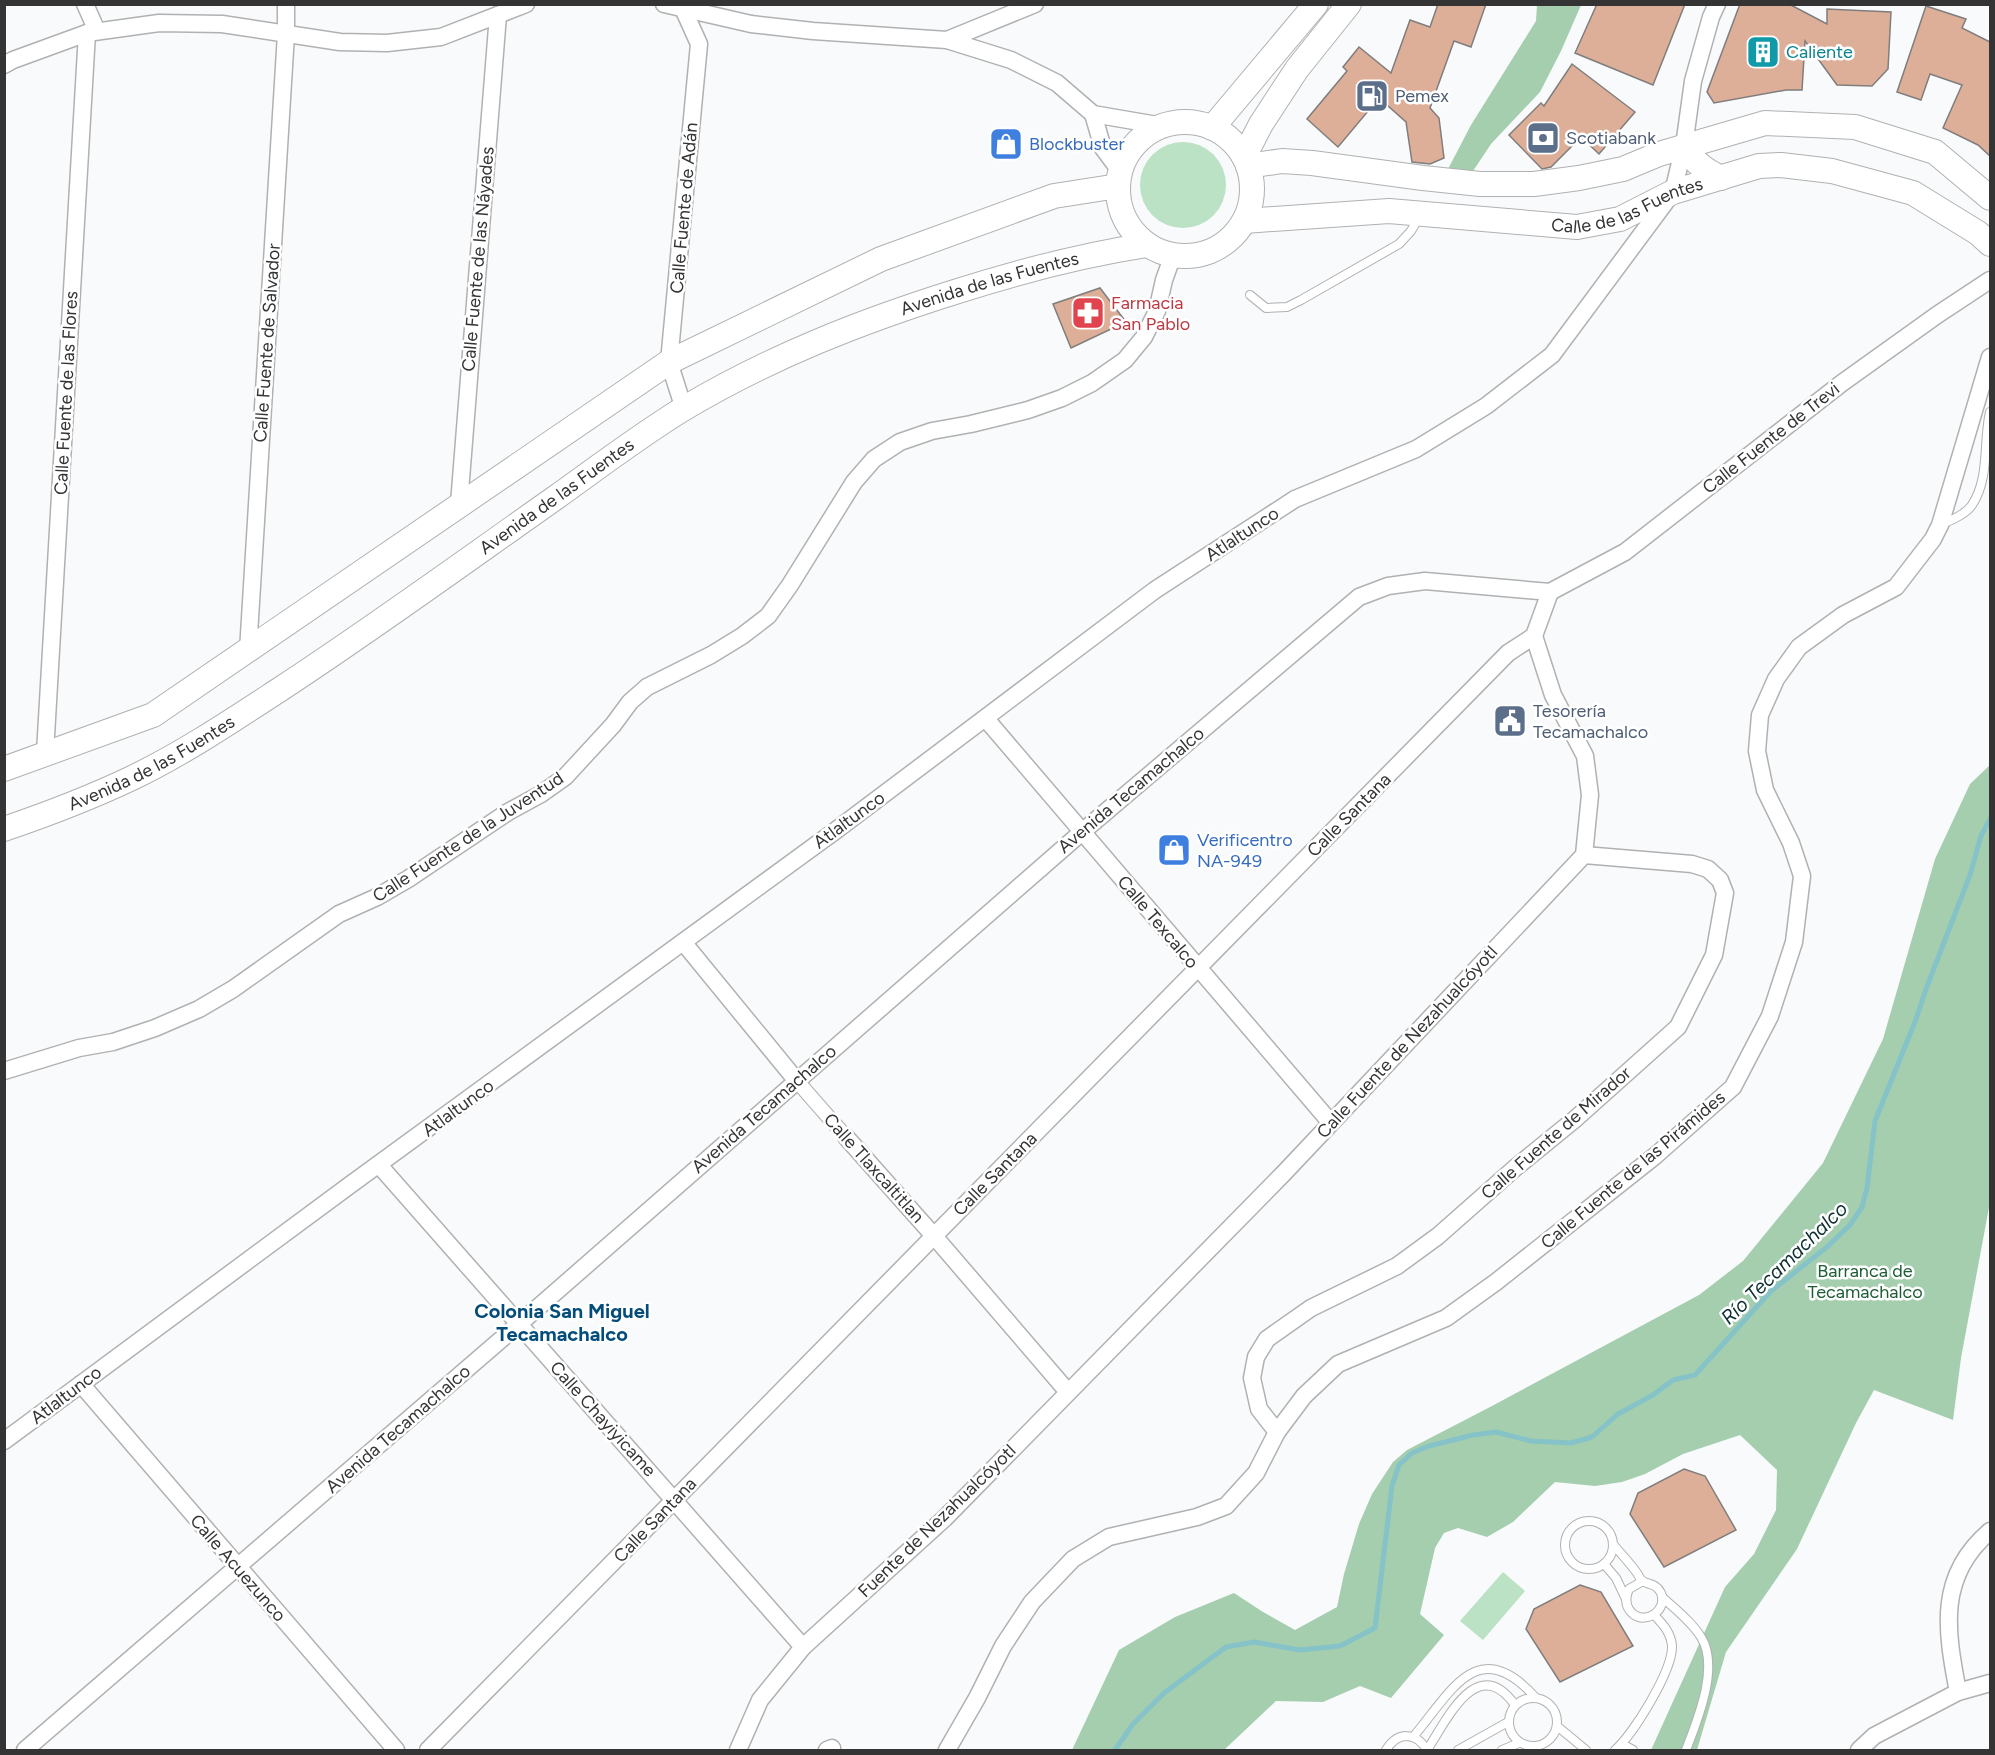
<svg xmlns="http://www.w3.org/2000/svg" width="1995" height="1755" font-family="Figtree,sans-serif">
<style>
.green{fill:#bbe2c4}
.forest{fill:#a4ceae}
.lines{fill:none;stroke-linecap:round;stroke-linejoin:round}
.stream{stroke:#85c3c8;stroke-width:5}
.building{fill:#deaf98;stroke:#7f7d7d;stroke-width:1.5}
.service-casing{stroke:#b0b1b2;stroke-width:10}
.pedestrian-casing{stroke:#b0b1b2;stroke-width:16}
.minor-casing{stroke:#b0b1b2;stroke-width:19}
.secondary-casing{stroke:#b0b1b2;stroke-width:26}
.service{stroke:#fff;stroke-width:8}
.pedestrian{stroke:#fff;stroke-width:14}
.minor{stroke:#fff;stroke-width:16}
.secondary{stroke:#fff;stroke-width:24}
.labels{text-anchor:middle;stroke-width:5;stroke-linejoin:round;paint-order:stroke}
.culture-label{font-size:18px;fill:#0d838f;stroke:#fff;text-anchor:start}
.service-label{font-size:18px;fill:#4e5e75;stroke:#fff;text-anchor:start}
.shop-label{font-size:18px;fill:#366cbe;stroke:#fff;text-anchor:start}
.street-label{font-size:18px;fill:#343435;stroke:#fff}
.health-label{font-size:18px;fill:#be3a42;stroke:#fff;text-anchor:start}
.park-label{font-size:18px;fill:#1c5d34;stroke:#fff}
.water-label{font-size:20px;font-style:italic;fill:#103032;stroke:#fff}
.neighbourhood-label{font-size:20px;font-weight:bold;fill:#044d7b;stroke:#fff}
</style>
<rect width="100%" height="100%" fill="#f9fafb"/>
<g class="green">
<circle cx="1183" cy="185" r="43"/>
<polygon points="1503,1572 1525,1591 1483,1640 1460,1621"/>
</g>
<g class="forest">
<polygon points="1537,5 1581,5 1561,51 1540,92 1491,144 1469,177 1447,171 1471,125 1536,21"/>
<polygon points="1990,765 1990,1202 1961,1358 1953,1420 1874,1390 1856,1423 1797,1549 1726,1652 1697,1750 1651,1750 1725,1587 1754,1554 1776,1510 1777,1470 1740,1435 1683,1454 1645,1474 1622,1482 1595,1486 1555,1482 1513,1522 1487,1537 1458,1528 1444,1533 1435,1548 1420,1614 1444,1635 1391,1698 1360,1686 1323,1702 1276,1701 1224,1750 1072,1750 1119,1650 1175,1617 1234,1593 1263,1612 1295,1630 1337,1607 1344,1574 1359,1524 1372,1494 1393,1462 1407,1450 1492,1406 1699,1295 1743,1261 1823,1163 1883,1039 1935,859 1970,784"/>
</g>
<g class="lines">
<polyline class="stream" points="1115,1750 1133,1724 1164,1693 1226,1647 1254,1642 1300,1650 1340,1646 1375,1628 1392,1486 1399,1465 1412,1453 1429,1446 1473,1435 1496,1432 1531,1441 1571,1443 1592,1437 1618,1414 1653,1395 1673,1380 1695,1375 1771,1291 1827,1247 1850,1225 1862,1207 1867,1188 1875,1121 1915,1022 1926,989 1970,875 1981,836 1990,819"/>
</g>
<g class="building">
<polygon points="1438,4 1486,4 1471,47 1454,41 1430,108 1439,118 1444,158 1430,164 1412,162 1406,122 1379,98 1338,147 1307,119 1347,71 1343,67 1359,47 1391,73 1410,20 1430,27"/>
<polygon points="1597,4 1685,4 1653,85 1575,53"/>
<polygon points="1740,4 1789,4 1827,24 1827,9 1891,12 1888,69 1872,86 1837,85 1805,41 1802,90 1786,90 1714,103 1707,92"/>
<polygon points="1926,6 1966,19 1962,28 1990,42 1990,156 1978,145 1943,128 1962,85 1930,74 1921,100 1897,92"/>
<polygon points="1572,64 1635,112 1599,154 1581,137 1551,167 1542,169 1509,135 1541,103 1544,106"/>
<polygon points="1100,288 1126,322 1071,348 1053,304"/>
<polygon points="1684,1469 1705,1476 1736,1530 1664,1567 1630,1514 1638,1493"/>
<polygon points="1580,1585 1601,1592 1633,1646 1560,1682 1526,1629 1534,1609"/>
</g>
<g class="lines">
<g class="service-casing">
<g id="service">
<polyline points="1250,295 1266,308 1287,307 1301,300 1399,244 1411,231 1419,217"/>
<path d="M1940,525C1951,520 1965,515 1972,505C1990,478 1983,442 1990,412"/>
<circle cx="1589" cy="1545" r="24"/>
<path d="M1613,1544C1621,1554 1630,1563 1637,1573C1639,1576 1640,1579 1642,1581C1649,1585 1656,1583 1661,1593C1668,1609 1647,1625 1633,1614C1625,1607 1625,1598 1629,1589L1643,1581"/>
<polyline points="1604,1564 1616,1578 1626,1599"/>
<path d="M1662,1597C1675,1609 1691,1621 1701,1637C1720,1667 1697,1721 1686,1750"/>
<circle cx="1533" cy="1722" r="24"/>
<polyline points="1557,1726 1586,1750"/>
<path d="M1413,1737C1451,1693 1477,1632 1536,1698"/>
<polyline points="1622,1744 1633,1750"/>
<path d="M1386,1750C1398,1731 1416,1732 1427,1750"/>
<path d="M1427,1750C1447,1720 1477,1652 1515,1705"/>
<polyline points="1458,1750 1508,1722"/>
<polyline points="1502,1750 1519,1743"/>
<path d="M1615,1750C1633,1735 1673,1670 1672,1646C1671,1633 1663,1624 1654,1615"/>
</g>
</g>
<g class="pedestrian-casing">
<polyline id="pedestrian" points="796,1080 846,1137"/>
</g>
<g class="minor-casing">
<g id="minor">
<polyline points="85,4 97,31"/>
<polyline points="664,4 751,24 813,31 947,40 1011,60 1057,83 1093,114 1163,126"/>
<polyline points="681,4 699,44 669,362 684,409"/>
<polyline points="947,40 1035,4"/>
<polyline points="4,65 13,60 87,33 159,23 222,24 340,42 387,43 441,37 526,4"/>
<polyline points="1093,114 1103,148 1120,171"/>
<polyline points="459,504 498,15"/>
<polyline points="1550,592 1625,552 1842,383 1937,315 1990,280"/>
<polyline points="248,651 286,34 286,4"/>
<polyline points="986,719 1331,1123"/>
<polyline points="45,753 87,33"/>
<polyline points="683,942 796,1080"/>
<polyline points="4,1071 79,1048 113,1042 155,1028 199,1009 233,989 339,914 377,897 408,879 508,812 541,794 565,777 613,725 630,702 647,687 711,655 742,636 768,616 790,585 854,482 874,459 900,442 932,431 971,424 1028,410 1062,398 1092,383 1125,360 1144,337 1157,311 1164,280 1173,255"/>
<polyline points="846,1137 934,1236 1068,1392"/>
<polyline points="379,1165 803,1647"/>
<polyline points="81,1384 396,1750"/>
<polyline points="1277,1432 1259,1409 1252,1378 1256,1357 1267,1339 1311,1308 1397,1266 1438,1236 1515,1168 1574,1120 1678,1027 1714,955 1725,893 1720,880 1708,869 1692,864 1584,855"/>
<polyline points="4,1441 350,1185 835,831 1155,590 1295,499 1416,449 1486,406 1552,355 1673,192 1684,146 1693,81 1711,17 1717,4"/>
<path d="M1958,1692C1946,1630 1937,1576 1990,1531"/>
<polyline points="25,1750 519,1324 1082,832 1359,597 1388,586 1425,581 1550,592"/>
<polyline points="428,1750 1508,653 1534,636 1550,592"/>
<polyline points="738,1750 760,1700 803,1647 945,1518 1284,1173 1584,855 1590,795 1585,756 1553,695 1534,636"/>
<polyline points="827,1750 832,1748"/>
<polyline points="947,1750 977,1698 1003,1646 1032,1602 1073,1559 1109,1537 1197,1517 1226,1506 1256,1473 1277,1432 1304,1396 1338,1364 1446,1318 1496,1282 1655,1156 1733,1087 1770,1016 1794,942 1802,876 1791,843 1765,790 1757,751 1760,715 1776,679 1799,647 1843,615 1896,587 1933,539 1940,525 1990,357"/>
<polyline points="1859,1750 1874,1736 1958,1692 1990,1683"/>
</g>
</g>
<g class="secondary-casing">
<g id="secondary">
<circle cx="1185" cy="189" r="67"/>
<polyline points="1212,128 1316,4"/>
<path d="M1684,146C1694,162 1704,170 1721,178"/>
<polyline points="1244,157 1261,124 1297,69 1349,4"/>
<polyline points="1248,166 1282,161 1312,163 1423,178 1480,184 1534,184 1579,178 1623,169 1659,154 1765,123 1855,127 1935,152 1990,198"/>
<path id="s1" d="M1244,221L1389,211L1577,227L1620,219L1673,192L1759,166L1781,165L1832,171L1913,193L1978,233L1990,244"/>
<polyline points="4,769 153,715 669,362 881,259 1054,196 1118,186"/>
<path id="s2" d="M4,829C48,814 90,798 132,778C184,753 233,720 282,688C375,627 464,562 555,498C597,468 639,436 683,409C770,357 862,321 958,291C1021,271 1082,255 1147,245"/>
</g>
</g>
<use href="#service" class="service"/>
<use href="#pedestrian" class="pedestrian"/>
<use href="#minor" class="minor"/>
<use href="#secondary" class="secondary"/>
</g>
<defs>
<g id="building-square" transform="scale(1.725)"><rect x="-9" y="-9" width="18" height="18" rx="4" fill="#0f9aa8" stroke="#fff"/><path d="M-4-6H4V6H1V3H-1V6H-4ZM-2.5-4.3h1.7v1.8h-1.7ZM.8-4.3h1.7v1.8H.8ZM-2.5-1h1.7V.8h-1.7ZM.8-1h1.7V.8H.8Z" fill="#fff"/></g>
<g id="fuel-square" transform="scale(1.725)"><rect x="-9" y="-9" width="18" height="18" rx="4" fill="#5c6f8a" stroke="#fff"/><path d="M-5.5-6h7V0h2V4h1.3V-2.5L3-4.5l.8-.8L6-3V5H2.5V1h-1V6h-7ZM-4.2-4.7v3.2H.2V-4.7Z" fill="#fff"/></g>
<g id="bank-square" transform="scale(1.725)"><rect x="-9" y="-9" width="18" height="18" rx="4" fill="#5c6f8a" stroke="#fff"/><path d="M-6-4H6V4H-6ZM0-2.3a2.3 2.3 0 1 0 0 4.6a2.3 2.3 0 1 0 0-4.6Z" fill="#fff"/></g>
<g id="shop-square" transform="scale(1.725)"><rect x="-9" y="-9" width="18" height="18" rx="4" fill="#3f7fe0" stroke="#fff"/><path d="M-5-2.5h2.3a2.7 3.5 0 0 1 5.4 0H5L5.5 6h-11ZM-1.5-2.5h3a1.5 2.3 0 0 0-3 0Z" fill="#fff"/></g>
<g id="pharmacy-square" transform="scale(1.725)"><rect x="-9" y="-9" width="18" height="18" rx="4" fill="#e0444e" stroke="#fff"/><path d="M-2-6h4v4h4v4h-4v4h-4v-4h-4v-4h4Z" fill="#fff"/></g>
<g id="civic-square" transform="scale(1.725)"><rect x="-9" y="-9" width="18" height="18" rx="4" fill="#5c6f8a" stroke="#fff"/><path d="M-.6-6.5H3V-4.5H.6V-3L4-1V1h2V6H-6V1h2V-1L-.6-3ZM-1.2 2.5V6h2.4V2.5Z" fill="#fff"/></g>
</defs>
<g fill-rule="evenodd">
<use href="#building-square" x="1763" y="52"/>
<use href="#fuel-square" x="1372" y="96"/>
<use href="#bank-square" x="1543" y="138"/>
<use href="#shop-square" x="1006" y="144"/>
<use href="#pharmacy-square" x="1088" y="313"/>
<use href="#civic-square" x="1510" y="721"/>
<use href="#shop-square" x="1174" y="850"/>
</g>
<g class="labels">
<g class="culture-label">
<text x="1786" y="58">Caliente</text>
</g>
<g class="service-label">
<text x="1395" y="102">Pemex</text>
<text x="1566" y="144">Scotiabank</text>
<text x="1533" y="717">Tesorería<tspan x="1533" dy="21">Tecamachalco</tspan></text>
</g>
<g class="shop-label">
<text x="1029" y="150">Blockbuster</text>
<text x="1197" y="846">Verificentro<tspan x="1197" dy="21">NA-949</tspan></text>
</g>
<g class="street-label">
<text dy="6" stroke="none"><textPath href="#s1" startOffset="388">Calle de las Fuentes</textPath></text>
<text transform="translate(684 208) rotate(-85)" y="6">Calle Fuente de Adán</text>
<text transform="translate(478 259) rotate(-85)" y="6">Calle Fuente de las Náyades</text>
<text dy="6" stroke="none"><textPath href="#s2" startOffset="1134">Avenida de las Fuentes</textPath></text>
<text transform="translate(267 343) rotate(-86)" y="6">Calle Fuente de Salvador</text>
<text transform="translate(66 393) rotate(-87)" y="6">Calle Fuente de las Flores</text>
<text transform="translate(1771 438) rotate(-38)" y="6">Calle Fuente de Trevi</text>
<text dy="6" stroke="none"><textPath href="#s2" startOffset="648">Avenida de las Fuentes</textPath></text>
<text transform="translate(1242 534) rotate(-33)" y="6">Atlaltunco</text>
<text dy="6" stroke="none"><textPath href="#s2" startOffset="162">Avenida de las Fuentes</textPath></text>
<text transform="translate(1131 790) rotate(-40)" y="6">Avenida Tecamachalco</text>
<text transform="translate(1349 815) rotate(-45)" y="6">Calle Santana</text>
<text transform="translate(849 820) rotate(-36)" y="6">Atlaltunco</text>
<text transform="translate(468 837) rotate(-33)" y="6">Calle Fuente de la Juventud</text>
<text transform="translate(1158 922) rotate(50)" y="6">Calle Texcalco</text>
<text transform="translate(1407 1042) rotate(-47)" y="6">Calle Fuente de Nezahualcóyotl</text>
<text transform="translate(458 1108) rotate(-36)" y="6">Atlaltunco</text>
<text transform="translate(764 1109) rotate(-41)" y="6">Avenida Tecamachalco</text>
<text transform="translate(1556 1133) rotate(-41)" y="6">Calle Fuente de Mirador</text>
<text transform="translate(874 1168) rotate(48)" y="6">Calle Tlaxcaltitlan</text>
<text transform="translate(1633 1170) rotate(-40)" y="6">Calle Fuente de las Pirámides</text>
<text transform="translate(995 1174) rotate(-45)" y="6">Calle Santana</text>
<text transform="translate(66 1395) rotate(-37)" y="6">Atlaltunco</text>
<text transform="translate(603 1419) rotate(48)" y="6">Calle Chayiyicame</text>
<text transform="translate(398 1429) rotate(-41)" y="6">Avenida Tecamachalco</text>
<text transform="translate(655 1520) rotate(-46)" y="6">Calle Santana</text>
<text transform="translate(937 1521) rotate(-44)" y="6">Fuente de Nezahualcóyotl</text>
<text transform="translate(238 1568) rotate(49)" y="6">Calle Acuezunco</text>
</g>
<g class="health-label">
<text x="1111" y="309">Farmacia<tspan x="1111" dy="21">San Pablo</tspan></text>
</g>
<g class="park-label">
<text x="1865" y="1277">Barranca de<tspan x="1865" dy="21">Tecamachalco</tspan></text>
</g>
<g class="water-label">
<text transform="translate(1784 1263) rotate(-44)" y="7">Río Tecamachalco</text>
</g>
<g class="neighbourhood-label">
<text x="562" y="1318">Colonia San Miguel<tspan x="562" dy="23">Tecamachalco</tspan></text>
</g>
</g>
<rect width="1995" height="1755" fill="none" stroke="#343435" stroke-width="12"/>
</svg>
